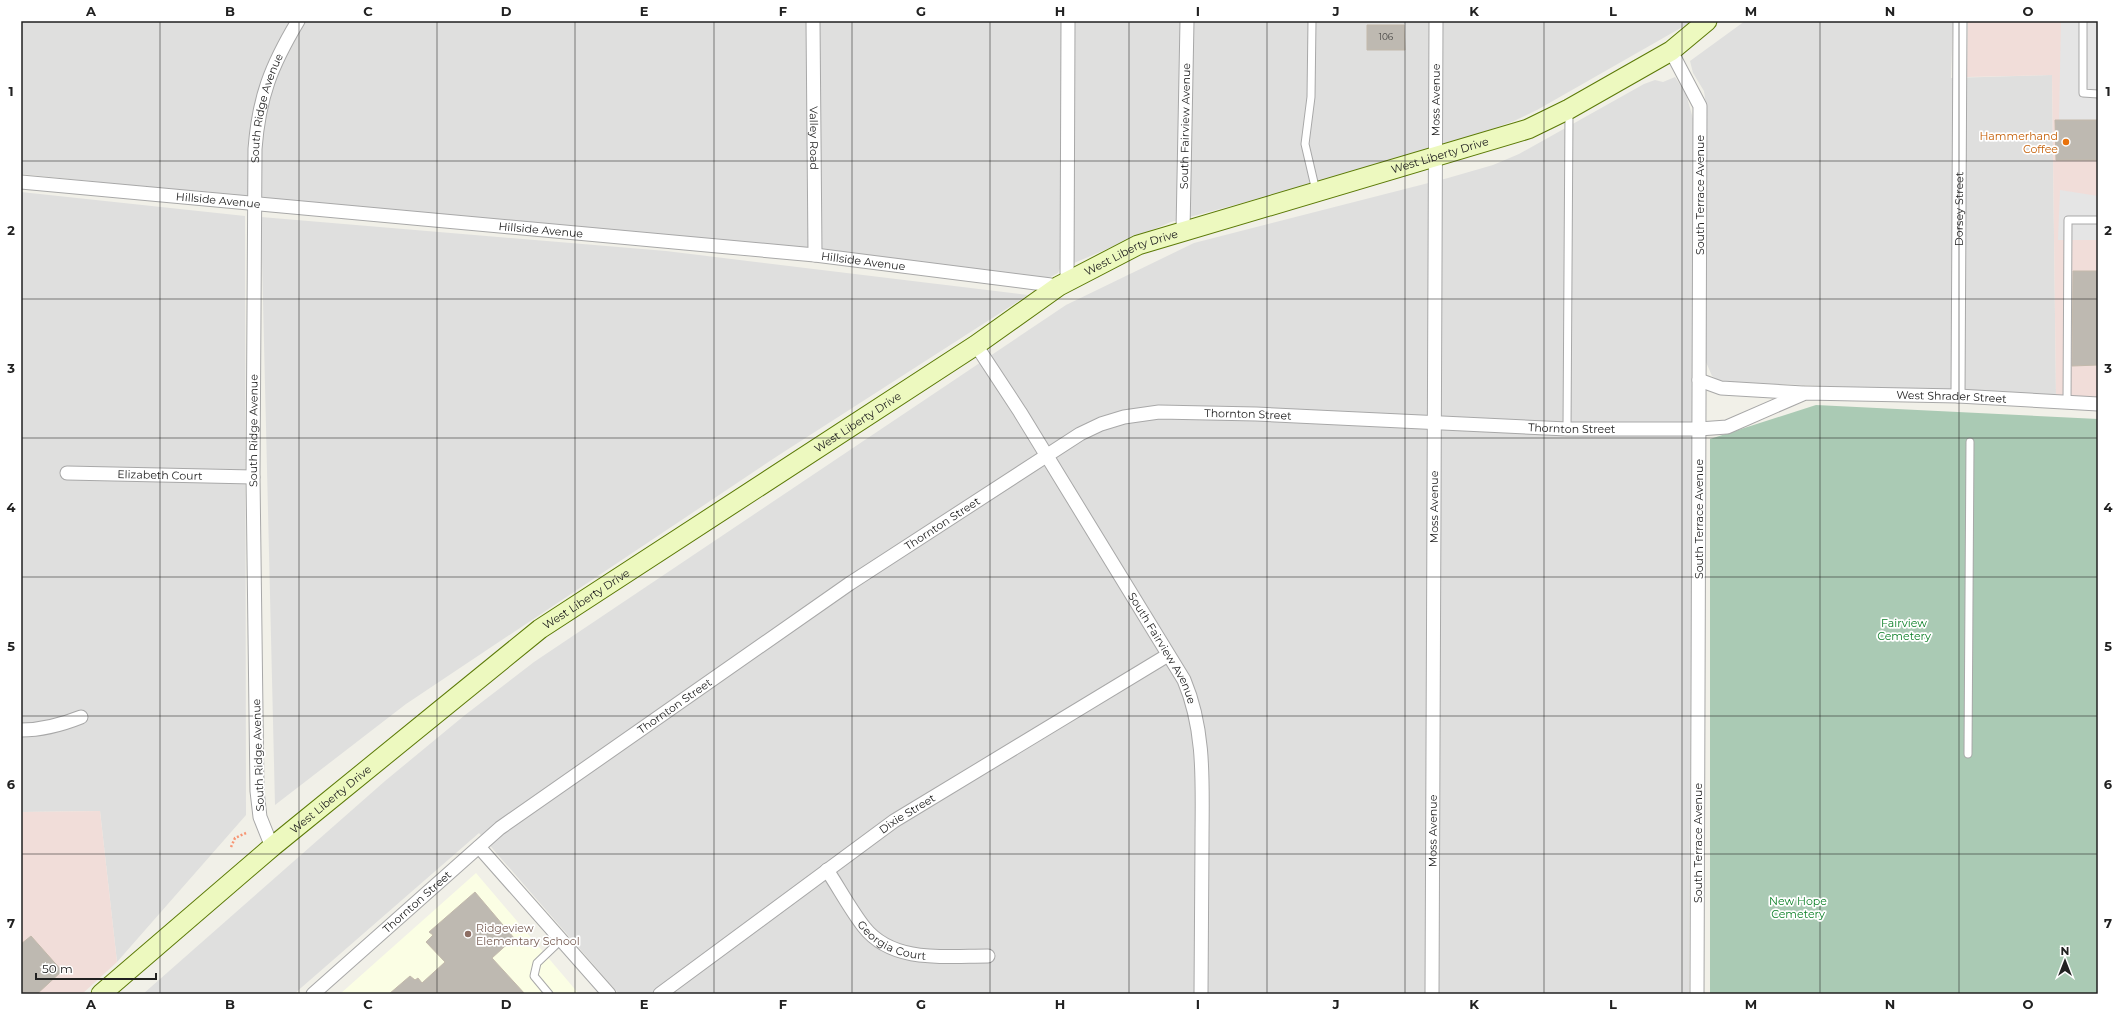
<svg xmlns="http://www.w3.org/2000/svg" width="2119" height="1015" font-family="Montserrat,sans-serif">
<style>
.residential{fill:#dfdfde}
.commercial{fill:#f1ddd9}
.education{fill:#fbfee4}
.cemetery{fill:#aacab4}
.parking{fill:#e5e5e5}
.building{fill:#beb9b1;stroke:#c3b9ab}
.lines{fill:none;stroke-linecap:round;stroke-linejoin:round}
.service-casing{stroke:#a8a8a8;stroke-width:9}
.minor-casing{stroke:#a8a8a8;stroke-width:15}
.secondary-casing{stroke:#5c7a07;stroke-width:21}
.path{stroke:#f79573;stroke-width:2.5;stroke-dasharray:2 2;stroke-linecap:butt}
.service{stroke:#fff;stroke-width:7}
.minor{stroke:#fff;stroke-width:13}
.secondary{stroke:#edf9bf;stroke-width:19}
.grid{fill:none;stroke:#212121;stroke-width:1;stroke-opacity:0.55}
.food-dot{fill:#e8710a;stroke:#fff;stroke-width:1.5}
.education-dot{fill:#8d6e63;stroke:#fff;stroke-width:1.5}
.labels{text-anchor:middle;stroke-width:3.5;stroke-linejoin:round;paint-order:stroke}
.number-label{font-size:9px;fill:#484745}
.street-label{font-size:11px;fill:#212121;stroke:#fff}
.food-label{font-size:11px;fill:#c56008;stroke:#fff;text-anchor:end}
.park-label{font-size:11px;fill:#0e8129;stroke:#fff}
.education-label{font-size:11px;fill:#785e54;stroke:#fff;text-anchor:start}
.neatline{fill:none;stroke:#212121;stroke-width:1.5}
.grid-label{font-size:13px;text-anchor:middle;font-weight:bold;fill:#212121}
</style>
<rect width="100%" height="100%" fill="#f1f0e8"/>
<g class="residential">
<polygon points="21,21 1063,21 1061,266 1058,273 1047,279 21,174"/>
<polygon points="1070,21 1693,21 1537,110 1514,121 1417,156 1171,222 1074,263 1070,262"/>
<polygon points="1745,21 1953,21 1951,78 2052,75 2056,396 1729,382 1718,380 1712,376 1706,362 1706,105 1704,91 1693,73 1690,61"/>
<polygon points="1675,77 1686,94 1694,122 1689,994 619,994 479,833 294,994 143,994 385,781 465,715 534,662 1066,305 1194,243 1448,178 1493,165 1519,154 1644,84 1655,80 1663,82"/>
<polygon points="21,192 245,216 246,815 117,962 100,811 21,812"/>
<polygon points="261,217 666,251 1028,295 779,455 406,704 275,805"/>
</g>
<g class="commercial">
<polygon points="1968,21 2098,21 2098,398 2056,396 2052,75 1967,77"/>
<polygon points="100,811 117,962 82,994 21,994 21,812"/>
</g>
<polygon class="education" points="476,873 579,994 340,994"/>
<polygon class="cemetery" points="1816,405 2098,419 2098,994 1710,994 1710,439"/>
<g class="parking">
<polygon points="2061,21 2098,21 2098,120 2059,120"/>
<polygon points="2060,190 2098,196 2098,240 2058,240"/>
</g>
<g class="building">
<polygon points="1367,25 1404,25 1405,50 1367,50"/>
<polygon points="2055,120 2098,120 2098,160 2056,160"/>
<polygon points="2073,271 2098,271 2098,365 2072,366"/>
<polygon points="475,892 514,938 492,958 525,994 389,994 410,976 415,980 418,978 422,983 445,962 426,942 433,935 429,932"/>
<polygon points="31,936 62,971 37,994 21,994 21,944"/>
</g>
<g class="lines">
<g class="service-casing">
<g id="service">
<polyline points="1312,21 1311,97 1305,144 1316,191"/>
<polyline points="2083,21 2083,93 2098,94"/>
<polyline points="2067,402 2068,220 2098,220"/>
<polyline points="1567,429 1569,112"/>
<polyline points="1968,754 1970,442"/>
<polyline points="549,994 534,976 537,963 562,939"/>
</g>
</g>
<g class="minor-casing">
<g id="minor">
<path id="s1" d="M813,21L815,255"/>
<polyline points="1671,51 1700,106 1697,994"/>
<path id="s2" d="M21,182L815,255L1059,286"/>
<path id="s3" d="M1183,231L1187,21"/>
<polyline points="1067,282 1068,21"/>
<path id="s4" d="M976,345L1020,412L1184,680C1206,732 1202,787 1202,842C1202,893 1201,943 1201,994"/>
<polyline points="1699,380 1721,388 1803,393"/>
<path id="s5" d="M1958,396L1960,21"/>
<path id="s6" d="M67,473L253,477"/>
<path d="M21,730C43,730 61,725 81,717"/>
<path id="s7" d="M272,847L260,817L257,791L253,477L255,149C259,97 271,66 298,21"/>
<polyline points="479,847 609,994"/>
<path id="s8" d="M827,870C839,888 850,909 864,927C893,964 947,956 988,956"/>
<path id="s9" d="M313,994L500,828L849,584L1080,434L1101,424L1124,417L1159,412L1256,414L1567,429H1699L1727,427L1805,393L1958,396L2098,404"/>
<path id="s10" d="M660,994L894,821L1168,655"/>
<path id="s11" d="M1432,994L1436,21"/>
</g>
</g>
<g class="secondary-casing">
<g id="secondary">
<path id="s12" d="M101,994L272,847L540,629L976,345L1059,286L1138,245L1528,129L1569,109L1671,51L1707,21"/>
</g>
</g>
<polyline class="path" points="231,847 235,838 246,833"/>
<use href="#service" class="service"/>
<use href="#minor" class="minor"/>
<use href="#secondary" class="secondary"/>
</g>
<path class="grid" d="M160,21V994M299,21V994M437,21V994M575,21V994M714,21V994M852,21V994M990,21V994M1129,21V994M1267,21V994M1405,21V994M1544,21V994M1682,21V994M1820,21V994M1959,21V994M21,161H2098M21,299H2098M21,438H2098M21,577H2098M21,716H2098M21,854H2098"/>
<circle class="food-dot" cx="2066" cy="142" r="4"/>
<circle class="education-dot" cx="468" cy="934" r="4"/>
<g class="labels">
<g class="number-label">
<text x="1386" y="40">106</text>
</g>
<g class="street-label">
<text dy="4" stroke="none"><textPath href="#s11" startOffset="894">Moss Avenue</textPath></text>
<text dy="4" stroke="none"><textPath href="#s7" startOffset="743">South Ridge Avenue</textPath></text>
<text dy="4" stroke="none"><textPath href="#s3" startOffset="105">South Fairview Avenue</textPath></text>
<text dy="4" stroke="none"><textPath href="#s1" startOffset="117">Valley Road</textPath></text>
<text dy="4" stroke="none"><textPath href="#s12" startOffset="1597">West Liberty Drive</textPath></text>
<text transform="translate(1700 195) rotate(-90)" y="4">South Terrace Avenue</text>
<text dy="4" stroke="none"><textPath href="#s2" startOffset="198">Hillside Avenue</textPath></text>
<text dy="4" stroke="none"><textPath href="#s5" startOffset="187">Dorsey Street</textPath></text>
<text dy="4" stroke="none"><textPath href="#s2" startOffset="522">Hillside Avenue</textPath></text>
<text dy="4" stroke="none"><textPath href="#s12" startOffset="1273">West Liberty Drive</textPath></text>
<text dy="4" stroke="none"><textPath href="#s2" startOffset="846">Hillside Avenue</textPath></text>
<text dy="4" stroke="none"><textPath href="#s9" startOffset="1834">West Shrader Street</textPath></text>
<text dy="4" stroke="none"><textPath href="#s9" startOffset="1123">Thornton Street</textPath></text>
<text dy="4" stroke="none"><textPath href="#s12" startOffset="950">West Liberty Drive</textPath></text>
<text dy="4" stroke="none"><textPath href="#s9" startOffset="1447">Thornton Street</textPath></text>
<text dy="4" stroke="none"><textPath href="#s7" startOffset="419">South Ridge Avenue</textPath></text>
<text dy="4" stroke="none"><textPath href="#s6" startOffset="93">Elizabeth Court</textPath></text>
<text dy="4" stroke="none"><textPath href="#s11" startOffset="487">Moss Avenue</textPath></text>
<text transform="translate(1699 519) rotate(-90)" y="4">South Terrace Avenue</text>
<text dy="4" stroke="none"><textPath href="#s9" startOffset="787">Thornton Street</textPath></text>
<text dy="4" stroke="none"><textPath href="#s12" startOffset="626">West Liberty Drive</textPath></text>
<text dy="4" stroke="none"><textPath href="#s4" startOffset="356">South Fairview Avenue</textPath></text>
<text dy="4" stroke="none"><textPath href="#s9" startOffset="463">Thornton Street</textPath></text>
<text transform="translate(258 755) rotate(-92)" y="4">South Ridge Avenue</text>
<text dy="4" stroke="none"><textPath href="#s12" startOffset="301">West Liberty Drive</textPath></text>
<text dy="4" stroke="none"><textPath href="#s10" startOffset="306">Dixie Street</textPath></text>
<text dy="4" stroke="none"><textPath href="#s11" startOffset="163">Moss Avenue</textPath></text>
<text transform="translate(1698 843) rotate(-90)" y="4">South Terrace Avenue</text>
<text dy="4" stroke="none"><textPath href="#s9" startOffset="139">Thornton Street</textPath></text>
<text dy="4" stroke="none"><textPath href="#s8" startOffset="100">Georgia Court</textPath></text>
</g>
<g class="food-label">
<text x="2058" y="140">Hammerhand<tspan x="2058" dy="13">Coffee</tspan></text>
</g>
<g class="park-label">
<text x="1904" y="627">Fairview<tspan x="1904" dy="13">Cemetery</tspan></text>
<text x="1798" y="905">New Hope<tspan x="1798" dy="13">Cemetery</tspan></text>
</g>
<g class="education-label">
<text x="476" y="932">Ridgeview<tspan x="476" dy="13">Elementary School</tspan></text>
</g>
</g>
<rect width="2119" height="1015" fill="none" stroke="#ffffff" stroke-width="44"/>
<g transform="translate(2065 961)" stroke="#ffffff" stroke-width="3" paint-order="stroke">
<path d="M0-3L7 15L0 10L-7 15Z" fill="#212121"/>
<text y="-6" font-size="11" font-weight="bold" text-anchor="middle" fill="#212121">N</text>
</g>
<path d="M36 973v6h120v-6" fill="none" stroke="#212121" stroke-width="2"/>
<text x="42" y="973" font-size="12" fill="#212121" stroke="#ffffff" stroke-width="3" paint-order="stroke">50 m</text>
<rect x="22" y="22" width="2075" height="971" class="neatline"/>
<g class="grid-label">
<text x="91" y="16">A</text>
<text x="230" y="16">B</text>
<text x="368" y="16">C</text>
<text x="506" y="16">D</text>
<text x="644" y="16">E</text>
<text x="783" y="16">F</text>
<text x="921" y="16">G</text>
<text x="1060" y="16">H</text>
<text x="1198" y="16">I</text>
<text x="1336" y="16">J</text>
<text x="1474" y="16">K</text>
<text x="1613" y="16">L</text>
<text x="1751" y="16">M</text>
<text x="1890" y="16">N</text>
<text x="2028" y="16">O</text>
<text x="11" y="96">1</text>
<text x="2108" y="96">1</text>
<text x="11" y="235">2</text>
<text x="2108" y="235">2</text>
<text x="11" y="373">3</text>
<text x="2108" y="373">3</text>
<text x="11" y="512">4</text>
<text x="2108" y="512">4</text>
<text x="11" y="651">5</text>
<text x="2108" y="651">5</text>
<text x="11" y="789">6</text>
<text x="2108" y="789">6</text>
<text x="11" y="928">7</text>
<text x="2108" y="928">7</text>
<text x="91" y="1009">A</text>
<text x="230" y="1009">B</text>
<text x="368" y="1009">C</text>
<text x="506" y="1009">D</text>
<text x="644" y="1009">E</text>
<text x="783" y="1009">F</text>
<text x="921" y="1009">G</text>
<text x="1060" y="1009">H</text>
<text x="1198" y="1009">I</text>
<text x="1336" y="1009">J</text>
<text x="1474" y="1009">K</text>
<text x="1613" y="1009">L</text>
<text x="1751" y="1009">M</text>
<text x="1890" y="1009">N</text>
<text x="2028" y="1009">O</text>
</g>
</svg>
